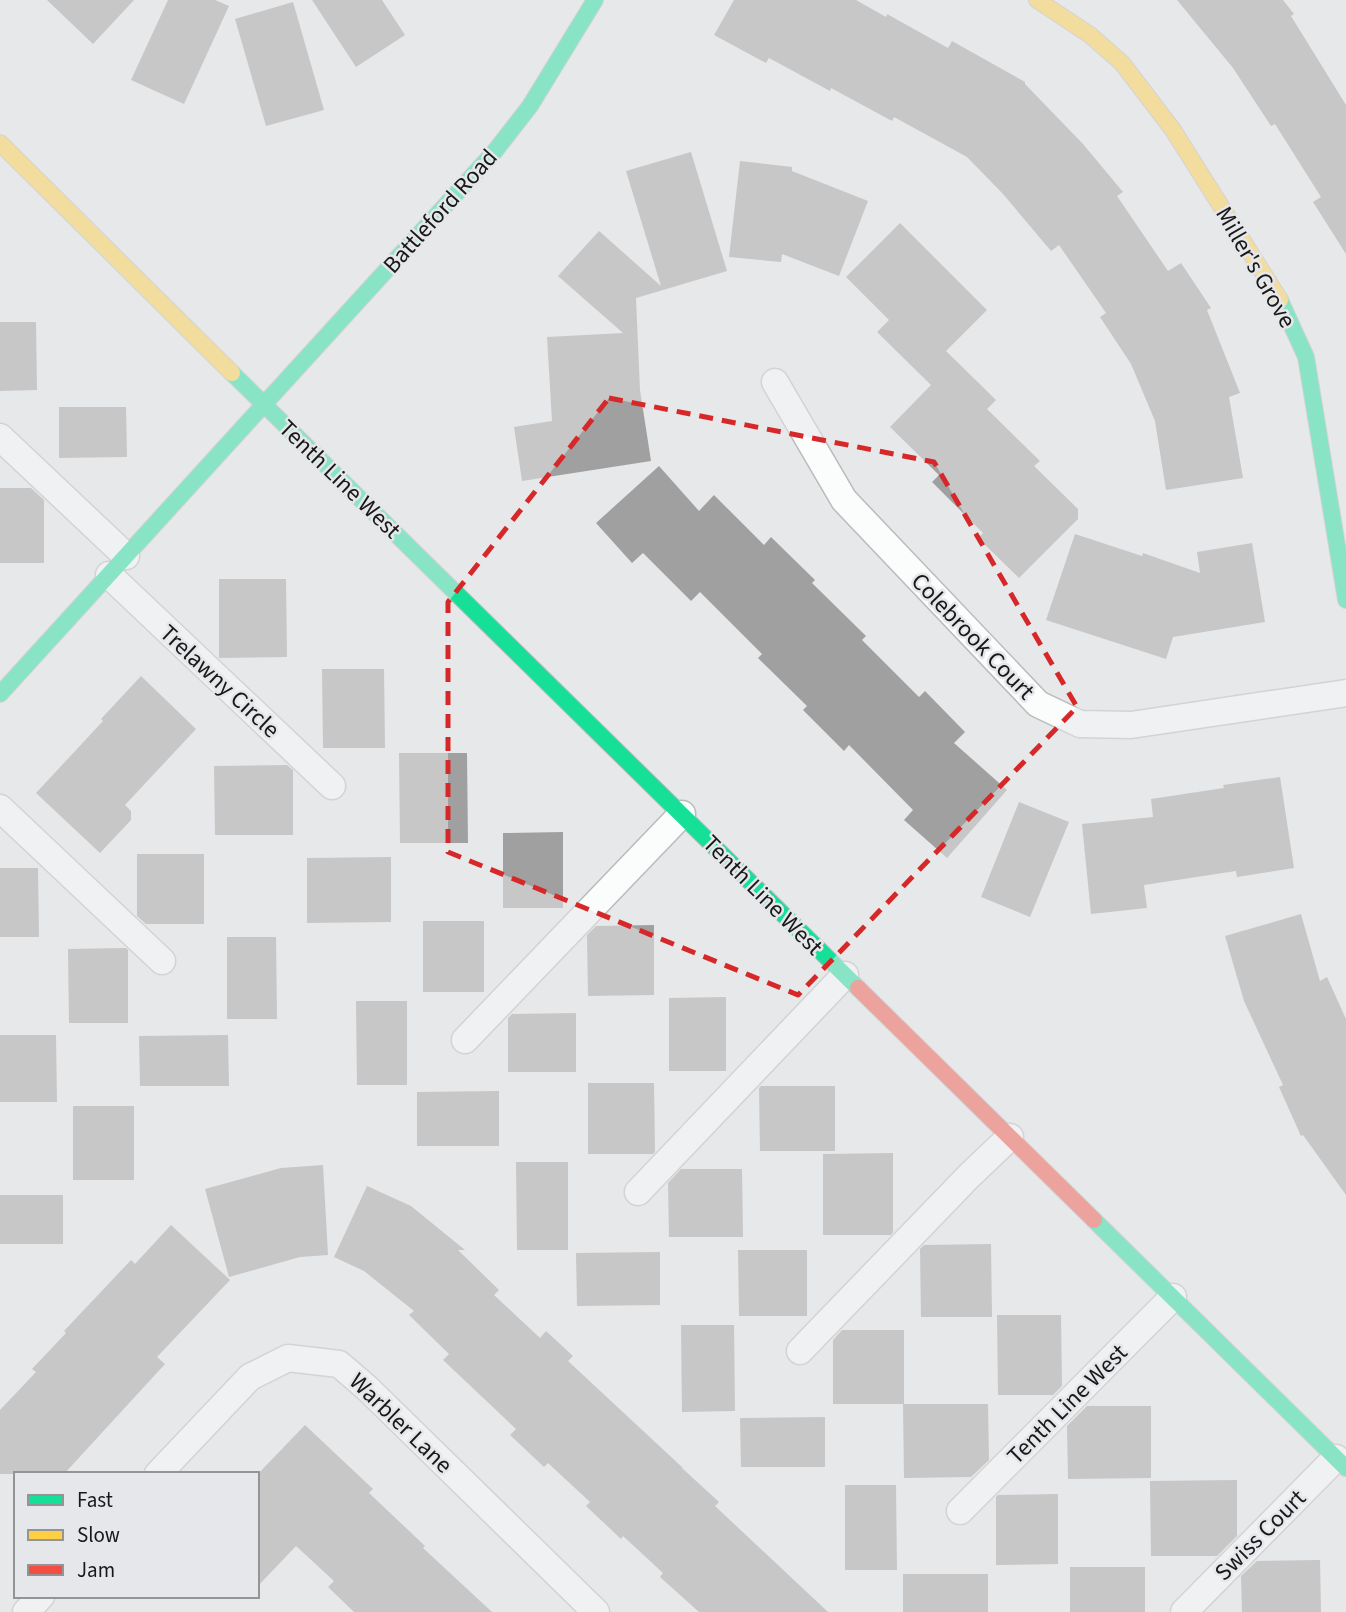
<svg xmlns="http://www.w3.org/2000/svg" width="1346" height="1612" font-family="'Source Sans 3',sans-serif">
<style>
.building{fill:#a0a0a0}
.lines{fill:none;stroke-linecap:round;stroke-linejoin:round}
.street-casing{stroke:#babbbc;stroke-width:29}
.fast-casing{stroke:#babbbc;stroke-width:18}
.slow-casing{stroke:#babbbc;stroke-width:18}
.jam-casing{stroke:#babbbc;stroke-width:18}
.street{stroke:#fbfcfc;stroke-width:26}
.fast{stroke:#16e098;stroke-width:16}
.slow{stroke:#ffcf43;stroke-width:16}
.jam{stroke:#f24e42;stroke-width:16}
.marked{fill:none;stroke:#d62828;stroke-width:5;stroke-dasharray:14 9;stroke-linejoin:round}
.labels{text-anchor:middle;stroke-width:5;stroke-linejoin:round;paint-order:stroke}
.street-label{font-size:24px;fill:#181819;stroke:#e6e7ea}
</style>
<rect width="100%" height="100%" fill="#e7e8e9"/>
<g class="building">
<polygon points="47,0 134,0 93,44"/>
<polygon points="168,0 215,0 229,6 184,104 131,80"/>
<polygon points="312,0 382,0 405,35 356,67"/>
<polygon points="734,0 856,0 886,17 887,14 948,48 952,41 1025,82 1025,84 1083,144 1123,192 1117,196 1168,271 1181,263 1211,308 1207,310 1240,393 1229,397 1243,478 1166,490 1155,421 1131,364 1100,317 1106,313 1059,245 1051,251 1003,194 967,157 894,117 892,121 831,88 830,91 769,58 766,63 714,35"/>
<polygon points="1177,0 1283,0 1294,14 1291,16 1346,105 1346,254 1313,202 1321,197 1275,124 1271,126 1233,68"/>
<polygon points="293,2 324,110 266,126 235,19"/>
<polygon points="691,152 727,271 636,298 640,390 651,461 522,481 514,427 552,421 547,337 623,333 558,276 599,231 661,286 626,171"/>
<polygon points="740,161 792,167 792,171 868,201 839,276 782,254 781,262 729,257"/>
<polygon points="900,223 987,310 946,351 996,400 987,409 1040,461 1034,466 1078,509 1078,519 1019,578 978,538 983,533 932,482 939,475 890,427 931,385 877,332 889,320 846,277"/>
<polygon points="0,322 36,322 37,390 0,391"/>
<polygon points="59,407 126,407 127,457 59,458"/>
<polygon points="659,466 699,511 714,495 764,545 771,537 815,580 812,583 866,636 862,640 919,697 925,691 965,732 954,743 1007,790 947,858 904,820 913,810 849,745 844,751 803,710 807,706 758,658 762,654 700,592 691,601 643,553 632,563 596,523"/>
<polygon points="0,488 31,488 44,500 44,563 0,563"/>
<polygon points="1075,534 1142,556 1143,553 1200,573 1197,552 1252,543 1265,622 1173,637 1166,659 1046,620"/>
<polygon points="219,579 286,579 287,657 219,658"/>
<polygon points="322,669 384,669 385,748 323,748"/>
<polygon points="141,676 196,729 125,805 131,811 131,820 100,853 36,793 103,721 101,719"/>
<polygon points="399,753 467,753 468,843 400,843"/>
<polygon points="287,765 293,770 293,835 215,835 214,766"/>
<polygon points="1280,777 1294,868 1237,877 1236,871 1144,885 1147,908 1091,914 1082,824 1153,817 1151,799 1224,788 1223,785"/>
<polygon points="1019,802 1069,822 1030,917 981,897"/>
<polygon points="563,832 563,908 503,908 503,833"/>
<polygon points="137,854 204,854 204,924 146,924 137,916"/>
<polygon points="391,857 391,922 307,923 307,858"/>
<polygon points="0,868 38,868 39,937 0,937"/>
<polygon points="1301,914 1320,981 1327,977 1346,1019 1346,1195 1303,1135 1301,1136 1279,1087 1283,1085 1244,1001 1225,936"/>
<rect x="423" y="921" width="61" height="71"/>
<polygon points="654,925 654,995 588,996 587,935 596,926"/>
<polygon points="227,937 276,937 277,1019 227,1019"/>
<polygon points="126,948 128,950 128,1023 69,1023 68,949"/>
<polygon points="726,997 726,1071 669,1071 669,998"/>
<polygon points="356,1001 407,1001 407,1085 357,1085"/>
<polygon points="576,1013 576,1072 508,1072 508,1018 512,1014"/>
<polygon points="0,1035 56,1035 57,1102 0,1102"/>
<polygon points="228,1035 229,1086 140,1086 139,1036"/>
<polygon points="588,1083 654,1083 655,1152 653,1154 588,1154"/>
<polygon points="761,1086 835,1086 835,1151 760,1151 759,1088"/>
<polygon points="499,1091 499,1146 417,1146 417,1092"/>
<rect x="73" y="1106" width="61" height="74"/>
<polygon points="893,1153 893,1232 891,1235 823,1235 823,1154"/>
<polygon points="516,1162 568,1162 568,1250 517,1250"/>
<polygon points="323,1165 328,1255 300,1257 229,1277 205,1189 281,1168"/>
<polygon points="681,1169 742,1169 743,1237 669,1237 668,1183"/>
<polygon points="367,1186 411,1206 465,1250 458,1250 499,1290 494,1295 540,1338 546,1331 573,1356 568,1361 683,1468 682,1468 719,1502 715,1506 828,1612 699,1612 660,1577 663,1573 623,1536 621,1539 586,1506 590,1502 548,1463 544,1467 510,1435 516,1429 443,1360 449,1354 409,1315 414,1311 364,1271 334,1257"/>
<rect x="0" y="1195" width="63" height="49"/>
<polygon points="171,1225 230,1280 157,1357 165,1364 64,1474 0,1474 0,1410 36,1372 32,1369 66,1333 64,1331 131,1260 135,1264"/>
<polygon points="991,1244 992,1317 921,1317 920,1249 924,1245"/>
<polygon points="738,1250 807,1250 807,1316 739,1316"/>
<polygon points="660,1252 660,1305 577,1306 576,1253"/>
<polygon points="997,1315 1061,1315 1062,1386 1053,1395 998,1395"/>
<polygon points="681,1325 734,1325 735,1411 682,1412"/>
<polygon points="842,1330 904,1330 904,1404 833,1404 833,1340"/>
<polygon points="903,1404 988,1404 989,1460 971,1477 904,1478"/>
<polygon points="1087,1406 1151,1406 1151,1478 1068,1479 1067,1426"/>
<polygon points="825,1417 825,1467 741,1467 740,1418"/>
<polygon points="305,1425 373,1489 369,1493 425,1546 423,1548 492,1612 354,1612 328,1587 334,1581 296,1546 257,1587 257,1475"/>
<polygon points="1237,1480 1237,1536 1217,1556 1151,1556 1150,1481"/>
<polygon points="845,1485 896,1485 897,1570 845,1570"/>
<polygon points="1058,1494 1058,1564 996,1565 996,1497 998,1495"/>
<polygon points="1320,1560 1321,1612 1242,1612 1241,1576 1257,1561"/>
<rect x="1070" y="1567" width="75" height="45"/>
<rect x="903" y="1574" width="85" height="38"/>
</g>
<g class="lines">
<g class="street-casing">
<g id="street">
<polyline points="775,382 844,500 1038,704 1080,724 1131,725 1346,693"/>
<polyline points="0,437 126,556"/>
<polyline points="109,575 332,786"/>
<polyline points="0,808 162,961"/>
<polyline points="465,1040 682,814"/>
<polyline points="638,1192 845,975"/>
<polyline points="800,1351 969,1176 1010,1137"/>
<polyline points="158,1474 250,1377 288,1358 339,1364 367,1388 596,1612"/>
<polyline points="960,1511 1173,1297"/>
<polyline points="26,1612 41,1596"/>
<polyline points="1184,1612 1336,1458"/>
</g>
</g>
<g class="fast-casing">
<g id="fast">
<polyline points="1280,300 1306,357 1346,600"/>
<polyline points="232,373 858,988"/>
<polyline points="0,694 495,151 530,106 595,0"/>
<polyline points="1094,1220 1346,1468"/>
</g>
</g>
<g class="slow-casing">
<g id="slow">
<polyline points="1037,0 1090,35 1122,63 1173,130 1280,300"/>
<polyline points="0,143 232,373"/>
</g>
</g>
<g class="jam-casing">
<polyline id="jam" points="858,988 1094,1220"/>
</g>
<use href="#street" class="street"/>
<use href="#fast" class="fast"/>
<use href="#slow" class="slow"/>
<use href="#jam" class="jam"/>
</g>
<path d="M0 0H1346V1612H0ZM609,398L934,462L1077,707L798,995L448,852V602Z" fill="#e7e8e9" fill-opacity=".55" fill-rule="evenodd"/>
<path class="marked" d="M609,398L934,462L1077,707L798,995L448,852V602Z"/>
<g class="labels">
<g class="street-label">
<text transform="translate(440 211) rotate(-48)" y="8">Battleford Road</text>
<text transform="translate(1256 267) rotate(60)" y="8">Miller's Grove</text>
<text transform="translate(340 479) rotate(44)" y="8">Tenth Line West</text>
<text transform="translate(973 636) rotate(46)" y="8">Colebrook Court</text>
<text transform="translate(220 681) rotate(43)" y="8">Trelawny Circle</text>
<text transform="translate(763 895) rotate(45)" y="8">Tenth Line West</text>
<text transform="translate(1067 1404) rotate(-45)" y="8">Tenth Line West</text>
<text transform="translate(401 1423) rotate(44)" y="8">Warbler Lane</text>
<text transform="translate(1260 1535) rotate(-45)" y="8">Swiss Court</text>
</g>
</g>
<rect x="14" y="1472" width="245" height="126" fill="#e6e7ea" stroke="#949496" stroke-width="2"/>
<rect x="28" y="1495" width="35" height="10" fill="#16e098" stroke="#949496" stroke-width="2"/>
<text x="77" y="1507" font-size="21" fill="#181819">Fast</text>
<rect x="28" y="1530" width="35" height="10" fill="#ffcf43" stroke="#949496" stroke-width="2"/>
<text x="77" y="1542" font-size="21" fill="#181819">Slow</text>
<rect x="28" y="1565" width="35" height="10" fill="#f24e42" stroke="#949496" stroke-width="2"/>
<text x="77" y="1577" font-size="21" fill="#181819">Jam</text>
</svg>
